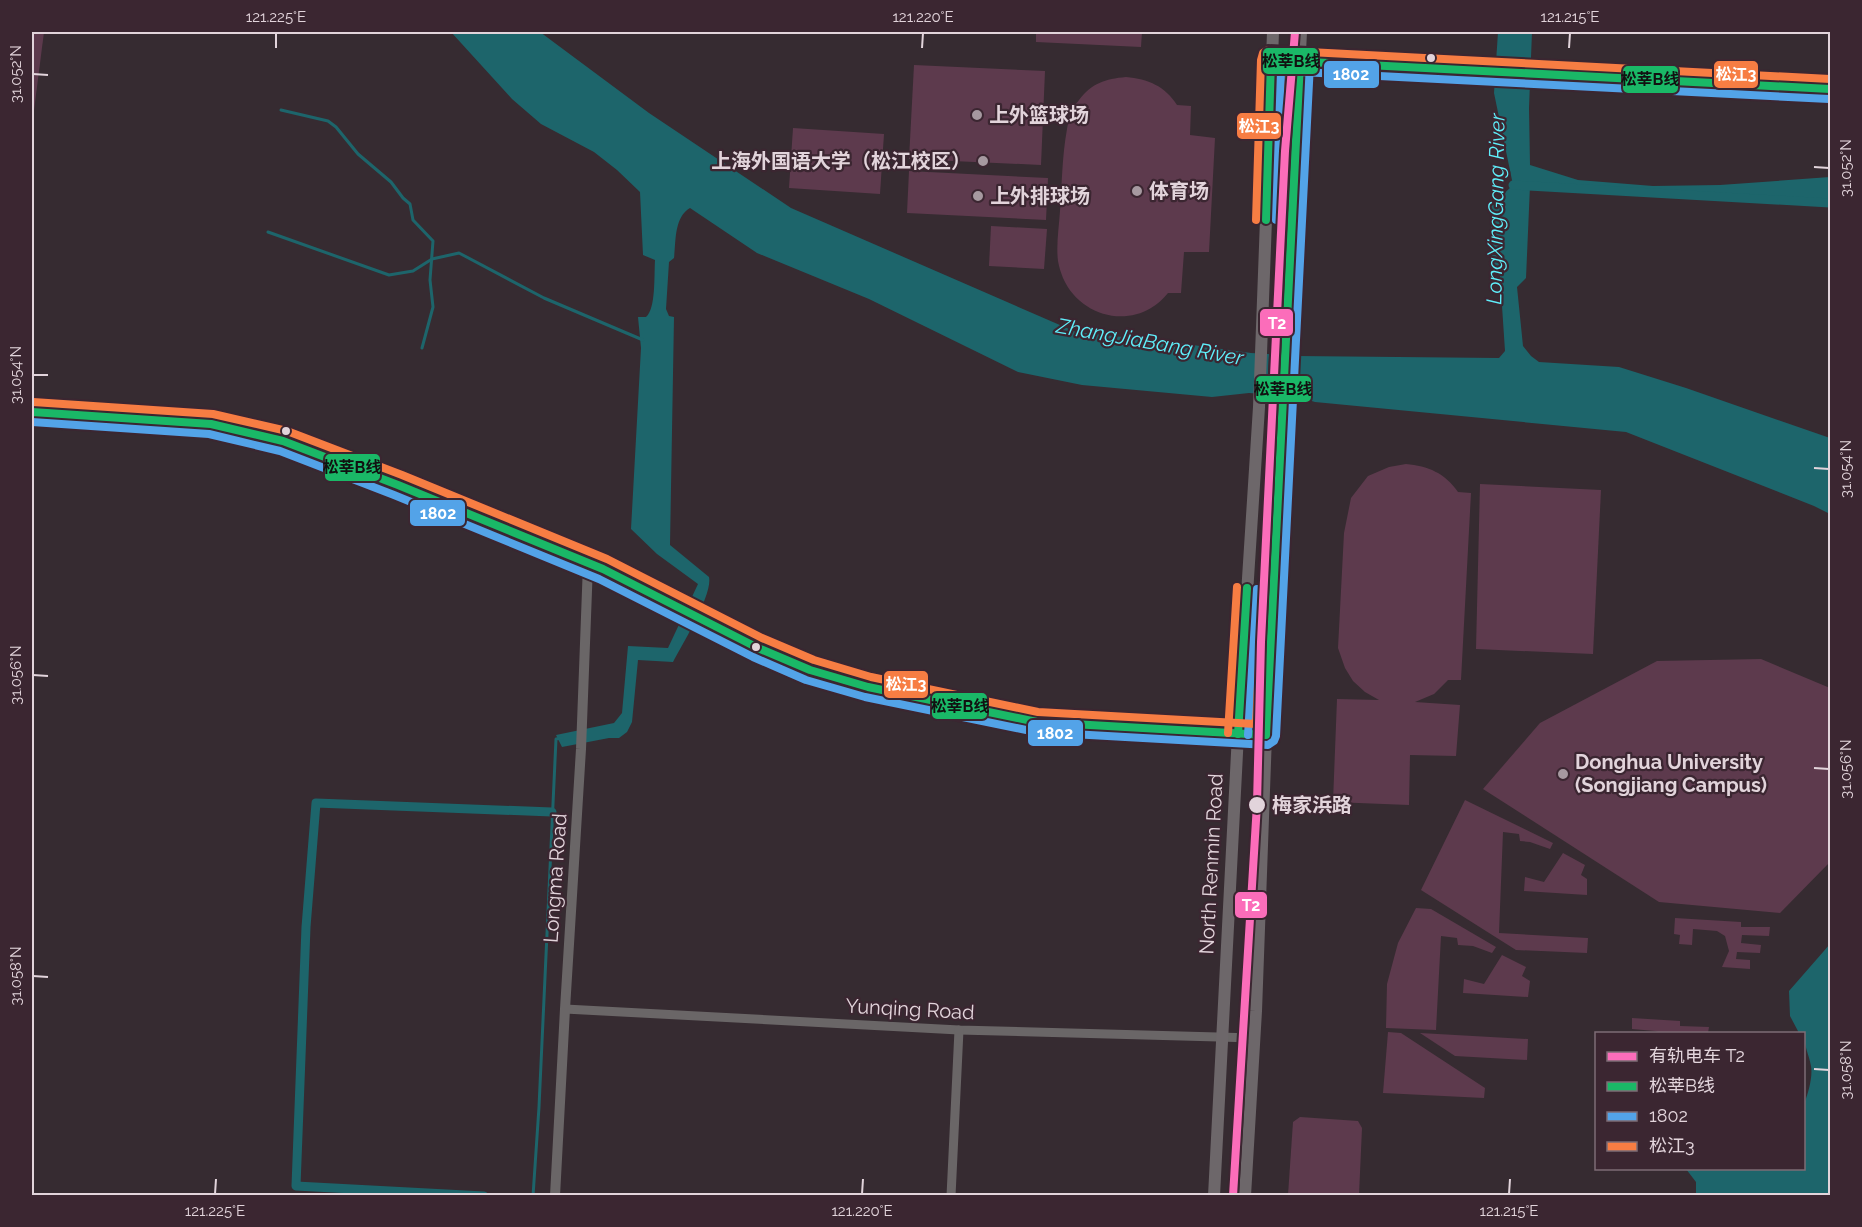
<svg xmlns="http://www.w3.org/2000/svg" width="1862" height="1227" font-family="Raleway,'Noto Sans SC',sans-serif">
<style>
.green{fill:#5d3a4d}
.water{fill:#1d656b}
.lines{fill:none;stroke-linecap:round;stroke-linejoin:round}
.stream{stroke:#1d656b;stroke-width:3}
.canal{stroke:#1d656b;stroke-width:9}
.minor{stroke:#6a6667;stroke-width:9}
.tertiary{stroke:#6a6667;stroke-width:10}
.secondary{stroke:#6d676a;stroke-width:12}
.bus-1-casing{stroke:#3b2631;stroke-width:12}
.bus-2-casing{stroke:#3b2631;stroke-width:12}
.bus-3-casing{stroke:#3b2631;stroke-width:12}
.bus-1{stroke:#1ab867;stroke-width:8}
.bus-2{stroke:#53a3e8;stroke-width:8}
.bus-3{stroke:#f77d43;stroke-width:8}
.tram-1-casing{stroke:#3b2631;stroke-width:12}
.tram-1{stroke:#fb6dba;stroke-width:8}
.ticks{fill:none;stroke:#e2d4db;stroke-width:2}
.bus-dot{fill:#e2d4db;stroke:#3b2631;stroke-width:2}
.poi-dot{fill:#a699a0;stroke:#3b2631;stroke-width:2}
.labels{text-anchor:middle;stroke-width:4.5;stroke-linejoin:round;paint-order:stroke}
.poi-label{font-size:20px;font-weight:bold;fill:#e2d4db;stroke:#3b2631;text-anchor:start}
.stop-label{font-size:20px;font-weight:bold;fill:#e2d4db;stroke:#3b2631;text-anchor:start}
.street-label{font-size:20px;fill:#e2d4db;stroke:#3b2631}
.water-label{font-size:21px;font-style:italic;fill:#5feffa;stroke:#3b2631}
.line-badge{stroke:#3b2631;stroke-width:2}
.badge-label{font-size:16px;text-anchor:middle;font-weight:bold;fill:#fff}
.pale-badge-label{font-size:16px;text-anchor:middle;font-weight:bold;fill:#111}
.neatline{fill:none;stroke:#e2d4db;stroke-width:2}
.ticks-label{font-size:15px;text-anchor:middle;fill:#e2d4db}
</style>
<rect width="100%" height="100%" fill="#362b31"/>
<g class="green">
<polygon points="32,32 44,32 32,126"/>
<polygon points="1036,32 1142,32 1141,47 1036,42"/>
<polygon points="914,65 1045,71 1041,165 909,159"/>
<path d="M1126,77C1148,79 1165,86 1177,105L1191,106L1190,135L1215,138L1209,252H1184L1181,293H1168C1163,299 1158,304 1151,308C1119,327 1078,312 1063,278C1061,273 1059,267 1058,261C1056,245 1059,227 1060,211C1062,184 1062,156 1067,129C1068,124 1069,116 1071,111C1072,107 1077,103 1079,100C1092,83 1105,79 1126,77Z"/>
<polygon points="793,128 884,134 880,194 789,188"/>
<polygon points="909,171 1048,178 1046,220 907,213"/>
<polygon points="991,226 1047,229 1044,269 989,266"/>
<path d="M1406,464C1428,466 1445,473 1458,492L1471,493L1461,680H1448L1434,694L1415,702L1460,705L1456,756L1410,755L1409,805L1333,802L1337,699L1379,700L1365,692L1353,681L1345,668L1338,648L1344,533L1351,498L1368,476L1389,467Z"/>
<polygon points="1480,484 1601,490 1593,654 1476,649"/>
<polygon points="1761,659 1830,688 1830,862 1780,913 1659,902 1483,789 1540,723 1657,661"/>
<polygon points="1465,800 1553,843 1550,849 1530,842 1520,841 1519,834 1503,832 1499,933 1588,938 1587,953 1516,950 1421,890"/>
<polygon points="1563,853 1585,865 1581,875 1587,879 1587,895 1524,891 1525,877 1544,882"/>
<polygon points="1416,908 1431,909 1496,947 1492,953 1473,946 1458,945 1457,938 1441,936 1436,1030 1386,1028 1387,984 1398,943"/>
<polygon points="1675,918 1741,922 1741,927 1770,927 1769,936 1742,935 1741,943 1761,945 1760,953 1737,952 1736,959 1750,960 1750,969 1722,967 1729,951 1725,936 1717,931 1693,929 1692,945 1679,944 1680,935 1674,934"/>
<polygon points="1502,955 1526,967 1522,976 1530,981 1528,997 1463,993 1464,979 1484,984"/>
<polygon points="1632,1018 1680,1021 1680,1026 1709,1027 1708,1033 1661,1033 1655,1031 1632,1029"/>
<polygon points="1388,1032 1401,1033 1485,1088 1484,1098 1383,1093"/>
<polygon points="1420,1033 1528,1039 1527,1060 1455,1056"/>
<polygon points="1300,1117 1358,1121 1362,1128 1359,1195 1288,1195 1293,1122"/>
</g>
<g class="water">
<path d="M451,32H540L649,113L791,208L1076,332L1178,343L1251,353L1297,356L1499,358L1505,351L1500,276L1492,260L1491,206L1513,185L1494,93L1498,32H1532L1529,108L1530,165L1578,180L1653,186L1720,185L1830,177V200L1530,186L1526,278L1517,287L1523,346L1531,356L1539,362L1619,367L1686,388L1830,438V514L1814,506L1626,432L1315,402L1295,396L1249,393L1212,397L1082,385L1018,372L869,299L757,253L690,208C674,217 676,242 674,258L669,262L666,309L669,316L674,317L670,545L709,577C713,594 682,645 673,662L638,660L632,722L627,732L619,738H609L562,747L556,735L614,723L622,713L628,646L668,648L698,584L657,554L631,529L641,348L638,317H646C656,309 654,275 655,260L643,255L640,192L617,170L594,152L541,124L512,99Z"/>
<path d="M1830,944V1195H1696V1182L1686,1169L1804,1168V1104C1808,1094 1813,1077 1811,1066C1809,1055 1804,1046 1804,1034L1799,1033L1790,1016L1789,991Z"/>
</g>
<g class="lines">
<g class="stream">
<polyline points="281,110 328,121 336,127 358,154 391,182 403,198 410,204 413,220 433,241 430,280 433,307 422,348"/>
<polyline points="268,232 389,275 413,271 432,259 459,253 544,298 643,340"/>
<polyline points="533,1196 539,1107 556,739 562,738"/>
</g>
<g class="canal">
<polyline points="1513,185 1830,203"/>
<polyline points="484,1196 296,1186 306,927 316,803 552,812"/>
</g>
<g class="minor">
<polyline points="565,1009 959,1030 1255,1038"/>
<polyline points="951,1196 959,1030"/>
</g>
<polyline class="tertiary" points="555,1196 565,1009 581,749 588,564"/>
<g class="secondary">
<polyline points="1271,60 1830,89"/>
<polyline points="32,412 211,424 283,441 398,485 603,569 758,648 810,670 868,687 1037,722 1266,735"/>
<polyline points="1214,1196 1238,734 1259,407 1273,32"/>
<polyline points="1245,1196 1256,1011 1266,735 1301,32"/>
</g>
<g class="bus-1-casing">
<g id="bus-1">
<polyline points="1266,220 1271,60 1830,89"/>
<polyline points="32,412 211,424 283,441 398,485 603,569 758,648 810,670 868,687 1037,722 1266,735 1300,62"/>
<polyline points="1238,734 1247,588"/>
</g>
</g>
<g class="bus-2-casing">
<g id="bus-2">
<polyline points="1276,220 1281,71 1829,99"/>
<polyline points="32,422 209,434 280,451 394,495 599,579 753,657 806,680 865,697 1036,732 1268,745 1274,741 1276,736 1310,63"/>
<polyline points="1248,735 1257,589"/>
</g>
</g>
<g class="bus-3-casing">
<g id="bus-3">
<polyline points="1256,220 1261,60 1263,53 1268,50 1830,79"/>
<polyline points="33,402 213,414 287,431 402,475 607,559 762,638 814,660 871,677 1038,712 1256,724 1290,61"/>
<polyline points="1228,733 1237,587"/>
</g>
</g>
<use href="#bus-1" class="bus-1"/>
<use href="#bus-2" class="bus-2"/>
<use href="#bus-3" class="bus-3"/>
<g class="tram-1-casing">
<polyline id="tram-1" points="1233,1196 1257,804 1261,642 1285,151 1295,32"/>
</g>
<use href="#tram-1" class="tram-1"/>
</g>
<path class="ticks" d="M276,48V33M922,48L923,33M1569,48L1570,33M33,74L48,75M1814,167L1829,168M33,375H48M1814,468L1829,469M33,675L48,676M1814,768L1829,769M33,976L48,977M1814,1069L1829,1070M215,1194L216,1179M862,1194L863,1179M1509,1194L1510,1179"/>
<g class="bus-dot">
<circle cx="1431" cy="58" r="5"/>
<circle cx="286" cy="431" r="5"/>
<circle cx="756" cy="647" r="5"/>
<circle cx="1257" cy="805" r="9"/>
</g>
<g class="poi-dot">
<circle cx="977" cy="115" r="6"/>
<circle cx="983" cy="161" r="6"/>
<circle cx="1137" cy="191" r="6"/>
<circle cx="978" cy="196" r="6"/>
<circle cx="1563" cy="774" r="6"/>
</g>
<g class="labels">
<g class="poi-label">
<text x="989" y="122">上外篮球场</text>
<text x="971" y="168" text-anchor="end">上海外国语大学（松江校区）</text>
<text x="1149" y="198">体育场</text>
<text x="990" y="203">上外排球场</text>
<text x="1575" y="769">Donghua University<tspan x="1575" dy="23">(Songjiang Campus)</tspan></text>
</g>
<g class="stop-label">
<text x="1272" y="812">梅家浜路</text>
</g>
<g class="street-label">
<text transform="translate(1211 864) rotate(-87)" y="7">North Renmin Road</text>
<text transform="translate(555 878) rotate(-86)" y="7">Longma Road</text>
<text transform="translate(910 1009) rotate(3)" y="7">Yunqing Road</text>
</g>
<g class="water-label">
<text transform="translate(1496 209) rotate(-89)" y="7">LongXingGang River</text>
<text transform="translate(1150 342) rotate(10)" y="7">ZhangJiaBang River</text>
</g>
</g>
<g class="line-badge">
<rect x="1262" y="47" width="57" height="28" rx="6" fill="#1ab867"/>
<rect x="1713" y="60" width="46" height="29" rx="6" fill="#f77d43"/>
<rect x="1323" y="60" width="57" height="29" rx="6" fill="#53a3e8"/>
<rect x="1622" y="65" width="57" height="29" rx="6" fill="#1ab867"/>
<rect x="1236" y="112" width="46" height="28" rx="6" fill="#f77d43"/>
<rect x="1259" y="308" width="35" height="29" rx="6" fill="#fb6dba"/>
<rect x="1255" y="375" width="57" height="28" rx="6" fill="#1ab867"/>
<rect x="324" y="453" width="57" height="29" rx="6" fill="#1ab867"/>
<rect x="409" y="499" width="57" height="28" rx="6" fill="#53a3e8"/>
<rect x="883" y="670" width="46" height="29" rx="6" fill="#f77d43"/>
<rect x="931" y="692" width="57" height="28" rx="6" fill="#1ab867"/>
<rect x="1027" y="719" width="57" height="28" rx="6" fill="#53a3e8"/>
<rect x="1234" y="891" width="34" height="28" rx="6" fill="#fb6dba"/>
</g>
<g class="badge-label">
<text x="1736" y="80">松江3</text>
<text x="1351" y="80">1802</text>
<text x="1259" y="132">松江3</text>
<text x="1277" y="329">T2</text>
<text x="438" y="519">1802</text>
<text x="906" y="690">松江3</text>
<text x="1055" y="739">1802</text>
<text x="1251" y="911">T2</text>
</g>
<g class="pale-badge-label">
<text x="1291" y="67">松莘B线</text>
<text x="1650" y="85">松莘B线</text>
<text x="1283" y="395">松莘B线</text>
<text x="352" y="473">松莘B线</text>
<text x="960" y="712">松莘B线</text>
</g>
<rect width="1862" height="1227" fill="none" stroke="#3b2631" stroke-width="66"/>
<rect x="1595" y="1032" width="210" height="138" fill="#3b2631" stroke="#7e6c75" stroke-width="1.5"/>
<rect x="1607" y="1052" width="30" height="9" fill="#fb6dba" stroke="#7e6c75" stroke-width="1.5"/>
<text x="1649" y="1062" font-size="18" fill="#e2d4db">有轨电车 T2</text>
<rect x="1607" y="1082" width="30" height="9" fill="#1ab867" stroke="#7e6c75" stroke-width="1.5"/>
<text x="1649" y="1092" font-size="18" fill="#e2d4db">松莘B线</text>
<rect x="1607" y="1112" width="30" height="9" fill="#53a3e8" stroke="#7e6c75" stroke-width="1.5"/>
<text x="1649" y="1122" font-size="18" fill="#e2d4db">1802</text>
<rect x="1607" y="1142" width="30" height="9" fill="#f77d43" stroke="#7e6c75" stroke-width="1.5"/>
<text x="1649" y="1152" font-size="18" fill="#e2d4db">松江3</text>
<rect x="33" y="33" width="1796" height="1161" class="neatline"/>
<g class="ticks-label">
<text x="276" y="22">121.225°E</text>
<text x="923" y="22">121.220°E</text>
<text x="1570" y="22">121.215°E</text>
<text transform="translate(16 74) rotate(-90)" y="5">31.052°N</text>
<text transform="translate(1846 168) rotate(-90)" y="5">31.052°N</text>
<text transform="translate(16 375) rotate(-90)" y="5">31.054°N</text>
<text transform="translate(1846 469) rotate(-90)" y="5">31.054°N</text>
<text transform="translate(16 675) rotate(-90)" y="5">31.056°N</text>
<text transform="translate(1846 769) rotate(-90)" y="5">31.056°N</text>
<text transform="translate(16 976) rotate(-90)" y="5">31.058°N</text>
<text transform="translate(1846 1070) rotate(-90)" y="5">31.058°N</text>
<text x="215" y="1216">121.225°E</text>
<text x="862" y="1216">121.220°E</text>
<text x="1509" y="1216">121.215°E</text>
</g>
</svg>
